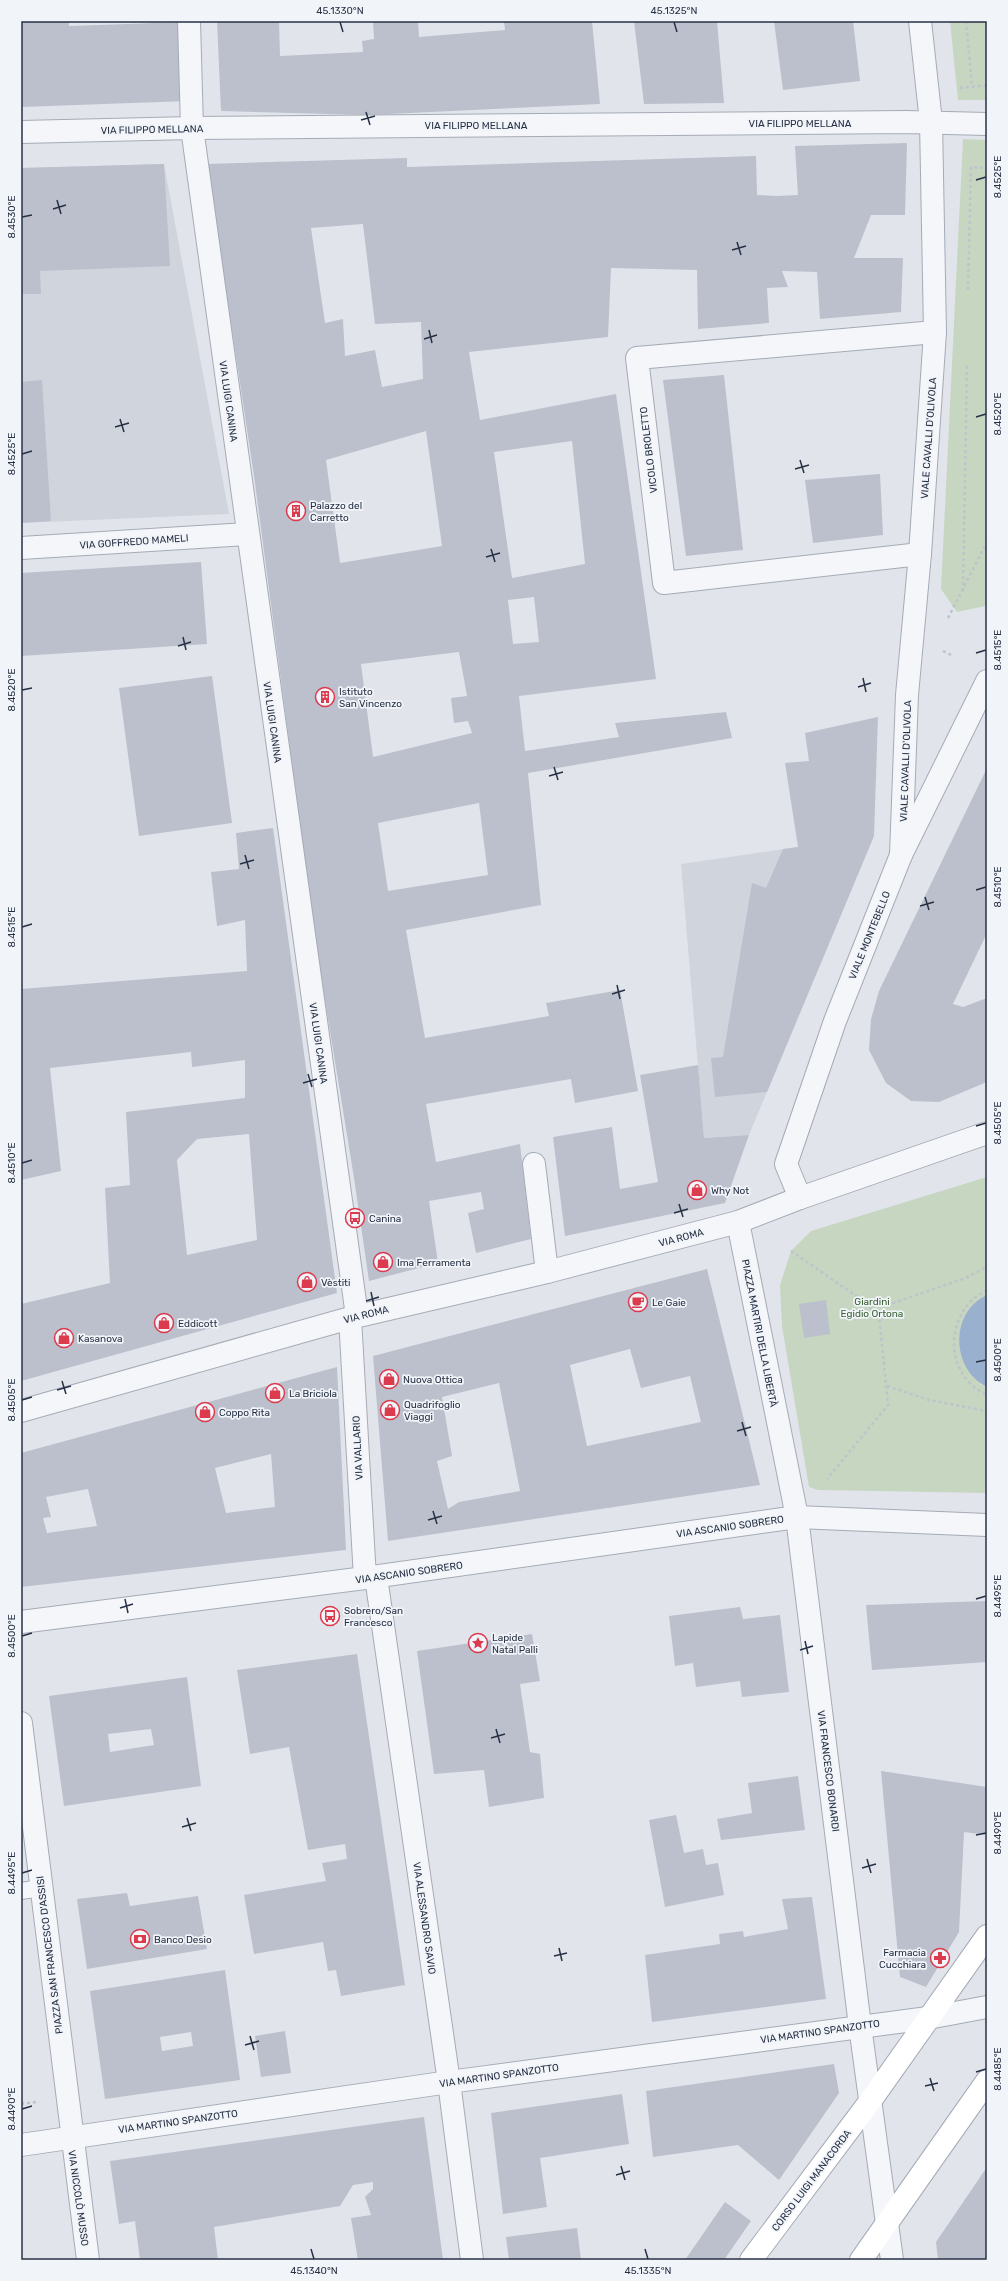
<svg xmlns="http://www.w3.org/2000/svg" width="1008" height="2281" font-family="Rubik,sans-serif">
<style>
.built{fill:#cfd4dd}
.green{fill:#c6d6c1}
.water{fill:#99b1cf}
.building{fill:#bbc0cc;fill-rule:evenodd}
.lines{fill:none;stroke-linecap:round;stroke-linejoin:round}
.service-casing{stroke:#a5abb6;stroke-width:18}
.pedestrian-casing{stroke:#a5abb6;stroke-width:24}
.minor-casing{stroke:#a5abb6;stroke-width:24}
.secondary-casing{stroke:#a5abb6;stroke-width:24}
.path{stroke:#bfc3ca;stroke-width:2.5;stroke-dasharray:3 3;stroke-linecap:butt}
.service{stroke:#f4f6f9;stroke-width:16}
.pedestrian{stroke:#f4f6f9;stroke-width:22}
.minor{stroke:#f4f6f9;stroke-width:22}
.secondary{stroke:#fff;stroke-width:22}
.ticks{fill:none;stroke:#273145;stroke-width:1.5}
.labels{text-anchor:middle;stroke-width:3.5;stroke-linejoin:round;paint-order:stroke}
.street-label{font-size:10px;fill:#273145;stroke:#f1f4f8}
.poi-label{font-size:10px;fill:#273145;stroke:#f1f4f8;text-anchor:start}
.park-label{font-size:10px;fill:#3a6233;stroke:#f1f4f8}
.neatline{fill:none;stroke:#273145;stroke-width:1.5}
.ticks-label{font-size:10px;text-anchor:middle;fill:#273145}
</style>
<rect width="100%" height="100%" fill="#e1e5eb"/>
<g class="built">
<polygon points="164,164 229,514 21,523 21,168"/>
<polygon points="874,836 749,1135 704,1138 681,864"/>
</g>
<g class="green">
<polygon points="950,21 987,21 987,100 958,100"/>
<polygon points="963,139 987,140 987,602 985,606 957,612 941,589"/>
<polygon points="987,1177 987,1295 983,1297 980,1384 987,1387 987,1493 818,1490 809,1487 782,1326 780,1285 791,1251 811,1231"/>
</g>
<path class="water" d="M987,1295V1387C951,1370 949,1312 987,1295Z"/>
<g class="building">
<polygon points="21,21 69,21 69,26 185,22 188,101 21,107"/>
<polygon points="217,21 279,21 280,56 363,52 362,41 374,39 373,21 418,21 419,37 505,30 504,21 592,21 600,104 368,115 221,111"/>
<polygon points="634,21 717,21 724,103 644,104"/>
<polygon points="774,21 853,21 860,81 783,90"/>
<path d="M907,143L905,215H871L854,258H903L901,312L820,319L817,272L782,271L788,287L767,288L769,323L698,329L697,270L611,268L608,337L469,352L480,420L616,394L656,679L519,696L525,751L619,737L615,723L726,712L732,738L528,773L541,905L406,930L425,1038L549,1016L546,1003L620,990L638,1091L575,1103L571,1079L426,1104L436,1162L520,1144L531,1239L476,1253L468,1213L484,1209L481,1192L429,1201L438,1263L369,1281L354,1178L316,945L254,476L207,164L407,158V167L756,156L757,195L777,196L798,195L795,146ZM363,224L375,324L421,322L423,379L382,387L375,350L345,356L343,319L325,323L311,228ZM426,431L442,546L340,563L326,460ZM572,441L585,564L512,578L494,452ZM534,597L539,642L513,644L508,600ZM459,652L467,696L451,698L454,723L468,721L472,733L373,757L361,664ZM479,803L488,875L388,891L378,823Z"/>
<polygon points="164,164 170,266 40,271 41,294 21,294 21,168"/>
<polygon points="724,375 743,550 686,556 663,380"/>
<polygon points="42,380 51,521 21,523 21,382"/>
<polygon points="880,474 883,535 813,543 805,480"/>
<polygon points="201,562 207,644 21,656 21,573"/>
<polygon points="212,676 232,823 139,836 119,688"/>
<polygon points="878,717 874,836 767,1092 715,1097 711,1058 723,1057 752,883 766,888 783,849 798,847 785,763 809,761 805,733"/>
<polygon points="987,768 987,933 953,1004 963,1007 987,998 987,1082 939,1102 911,1101 886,1083 869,1050 871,1019 879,991"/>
<path d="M273,828L337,1293L21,1381V1304L110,1283L105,1188L130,1185L126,1112L245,1098V1060L192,1067L191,1052L50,1068L61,1171L21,1180V989L247,971L245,920L217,926L211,872L239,869L236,833ZM249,1134L257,1240L187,1255L177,1160L197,1139Z"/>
<polygon points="698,1065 704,1138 749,1135 725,1203 565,1236 553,1137 612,1127 620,1189 658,1182 640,1075"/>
<path d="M707,1269L760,1485L388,1541L373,1356ZM630,1349L641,1388L690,1376L701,1422L587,1446L570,1365ZM499,1383L520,1491L459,1502L448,1509L437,1461L452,1456L442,1397Z"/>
<polygon points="826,1300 830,1334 804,1338 799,1304"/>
<path d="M337,1367L346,1550L21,1587V1453ZM271,1454L275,1507L226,1513L215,1468ZM88,1489L97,1526L47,1533L43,1518L51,1517L46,1497Z"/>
<polygon points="987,1601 987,1662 872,1670 866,1605"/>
<polygon points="740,1607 743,1619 780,1615 789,1692 742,1697 740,1681 696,1687 693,1663 675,1666 669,1616"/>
<polygon points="532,1634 540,1681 520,1684 530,1752 540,1754 544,1798 489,1807 484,1770 434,1774 417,1651"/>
<polygon points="357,1654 405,1985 341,1996 336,1970 328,1971 323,1942 254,1954 244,1895 326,1881 322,1863 347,1859 345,1844 308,1850 289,1747 250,1754 237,1670"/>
<path d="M187,1677L201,1786L64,1806L49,1696ZM151,1729L154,1745L110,1752L108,1734Z"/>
<polygon points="881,1771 987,1787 987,1835 964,1832 959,1932 926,1987 900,1977"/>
<polygon points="798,1776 805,1830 721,1840 717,1819 752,1813 748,1783"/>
<polygon points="676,1815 684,1853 703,1849 706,1865 718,1863 724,1895 665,1907 649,1820"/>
<polygon points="127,1893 130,1906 198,1896 207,1949 87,1969 77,1899"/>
<polygon points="812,1897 826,1999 652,2022 645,1955 720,1944 719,1934 743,1931 744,1937 788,1929 782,1899"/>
<path d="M225,1970L240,2080L105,2099L90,1991ZM191,2032L193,2046L162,2051L160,2037Z"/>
<polygon points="285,2031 291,2073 261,2077 255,2036"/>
<polygon points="834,2064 839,2093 779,2180 738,2145 653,2157 646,2091"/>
<polygon points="622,2094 629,2144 540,2158 547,2207 503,2214 491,2113"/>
<polygon points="424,2117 443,2260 358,2260 351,2218 371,2215 365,2197 373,2189 373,2182 353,2185 340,2206 214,2227 218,2260 140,2260 135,2221 119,2224 110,2161"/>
<polygon points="987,2167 987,2260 938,2260 936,2242"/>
<polygon points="725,2202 751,2221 724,2260 685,2260"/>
<polygon points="577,2228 581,2260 509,2260 506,2237"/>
</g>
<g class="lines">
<g class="service-casing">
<polyline id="service" points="21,1891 41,1888"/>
</g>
<g class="pedestrian-casing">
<g id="pedestrian">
<polyline points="534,1164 547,1272"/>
<polyline points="21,1411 350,1318"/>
</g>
</g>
<g class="minor-casing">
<g id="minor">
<polyline points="189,21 192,128 357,1316"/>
<polyline points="21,132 192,128 906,122 987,124"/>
<polyline points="21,548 247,534"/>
<polyline points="920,554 664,583 637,358 935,332"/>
<polyline points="901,855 907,695 920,554 935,332 931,122 920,21"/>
<polyline points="800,1198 786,1164 835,1021 901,855 987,681"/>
<polyline points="738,1222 797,1517 860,2026 892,2260"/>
<polyline points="376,1577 449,2082 472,2260"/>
<polyline points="365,1578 350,1318 547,1272 738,1222 800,1198 987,1133"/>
<polyline points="21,1622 365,1578 797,1517 987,1525"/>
<polyline points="21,1723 88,2260"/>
<polyline points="21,2145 449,2082 928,2018 987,2007"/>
</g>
</g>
<g class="secondary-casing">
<g id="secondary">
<polyline points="751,2260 871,2100 987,1936"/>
<polyline points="861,2260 987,2081"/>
</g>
</g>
<g class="path">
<polyline points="966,21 972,86"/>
<polyline points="960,88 987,85"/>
<polyline points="968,290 971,167 987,168"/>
<polyline points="963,591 967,365"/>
<polyline points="948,618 987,542"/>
<polyline points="943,651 951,655"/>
<polyline points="791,1251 865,1302 879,1315 888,1405 827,1479"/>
<path d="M987,1290C982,1293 976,1296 972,1300C949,1323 947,1362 972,1385C976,1389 982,1392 987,1395"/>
<polyline points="879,1315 890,1304 963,1279 987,1267"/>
<polyline points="887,1386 929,1400 987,1411"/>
<polyline points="21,2095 23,2112"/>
<polyline points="21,2104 36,2102"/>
</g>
<use href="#service" class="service"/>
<use href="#pedestrian" class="pedestrian"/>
<use href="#minor" class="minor"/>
<use href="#secondary" class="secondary"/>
</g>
<path class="ticks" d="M340,22L343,32M674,22L677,32M366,112L370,125M361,120L375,116M976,180L986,177M57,200L61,214M53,209L66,205M22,217L32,215M737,242L741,255M732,250L746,246M429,330L432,343M424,339L437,335M976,417L986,414M120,419L124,432M115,427L129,423M22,454L32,451M800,460L804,473M795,469L809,465M491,549L495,562M486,557L500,553M183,637L186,650M178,646L191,642M976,653L986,650M863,678L866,692M858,687L871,683M22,690L32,688M554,767L558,780M549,776L563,772M245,855L249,869M240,864L254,860M976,890L986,887M925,897L929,910M920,906L934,902M22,927L32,924M617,985L620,999M612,994L625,990M308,1074L312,1087M303,1083L317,1079M976,1126L986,1123M22,1163L32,1160M679,1204L683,1217M674,1213L688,1209M371,1292L374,1306M366,1301L379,1297M976,1362L986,1360M62,1381L66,1394M57,1390L71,1386M22,1400L32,1397M742,1422L746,1436M737,1431L751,1427M433,1511L437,1524M428,1520L442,1516M125,1599L128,1613M976,1599L986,1596M120,1608L133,1604M22,1636L32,1633M805,1641L808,1654M800,1650L813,1646M496,1729L500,1743M491,1738L505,1734M187,1818L191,1831M182,1827L196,1823M976,1835L986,1833M867,1859L871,1873M862,1868L876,1864M22,1873L32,1870M559,1948L562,1961M554,1956L567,1953M250,2036L254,2050M245,2045L259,2041M976,2072L986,2069M930,2078L934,2091M925,2086L938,2083M22,2109L32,2106M621,2166L625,2180M616,2175L630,2171M311,2249L314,2259M645,2249L648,2259"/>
<defs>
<g id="building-ring" transform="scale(1)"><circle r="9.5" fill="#f1f4f8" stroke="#dc3a4d" stroke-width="1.5"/><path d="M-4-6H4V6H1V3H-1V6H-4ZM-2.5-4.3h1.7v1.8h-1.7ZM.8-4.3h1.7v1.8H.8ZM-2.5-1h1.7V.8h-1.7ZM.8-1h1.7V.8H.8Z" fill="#dc3a4d"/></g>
<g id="shop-ring" transform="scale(1)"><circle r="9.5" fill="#f1f4f8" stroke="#dc3a4d" stroke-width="1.5"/><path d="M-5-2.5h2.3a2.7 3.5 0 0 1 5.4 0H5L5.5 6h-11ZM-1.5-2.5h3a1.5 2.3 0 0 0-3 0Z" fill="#dc3a4d"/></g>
<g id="bus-ring" transform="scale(1)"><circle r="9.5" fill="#f1f4f8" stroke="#dc3a4d" stroke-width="1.5"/><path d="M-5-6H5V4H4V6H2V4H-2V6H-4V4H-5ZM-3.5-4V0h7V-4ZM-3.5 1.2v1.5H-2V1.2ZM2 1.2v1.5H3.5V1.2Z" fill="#dc3a4d"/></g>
<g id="cafe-ring" transform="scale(1)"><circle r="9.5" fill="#f1f4f8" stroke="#dc3a4d" stroke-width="1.5"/><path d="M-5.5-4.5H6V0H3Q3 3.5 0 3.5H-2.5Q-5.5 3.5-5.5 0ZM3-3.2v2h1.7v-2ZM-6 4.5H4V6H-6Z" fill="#dc3a4d"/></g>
<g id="sight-ring" transform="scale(1)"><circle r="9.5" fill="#f1f4f8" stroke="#dc3a4d" stroke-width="1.5"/><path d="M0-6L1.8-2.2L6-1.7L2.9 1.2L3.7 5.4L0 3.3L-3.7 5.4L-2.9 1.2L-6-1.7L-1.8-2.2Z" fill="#dc3a4d"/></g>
<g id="bank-ring" transform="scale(1)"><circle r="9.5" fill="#f1f4f8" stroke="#dc3a4d" stroke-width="1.5"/><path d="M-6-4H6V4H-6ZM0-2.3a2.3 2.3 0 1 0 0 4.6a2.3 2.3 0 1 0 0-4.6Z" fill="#dc3a4d"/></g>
<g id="pharmacy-ring" transform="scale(1)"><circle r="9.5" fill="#f1f4f8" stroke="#dc3a4d" stroke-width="1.5"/><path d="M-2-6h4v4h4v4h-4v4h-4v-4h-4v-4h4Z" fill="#dc3a4d"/></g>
</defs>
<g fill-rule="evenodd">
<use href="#building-ring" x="296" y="511"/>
<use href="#building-ring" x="325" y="697"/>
<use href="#shop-ring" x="697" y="1190"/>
<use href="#bus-ring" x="355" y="1218"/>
<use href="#shop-ring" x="383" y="1262"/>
<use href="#shop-ring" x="307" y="1282"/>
<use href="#cafe-ring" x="638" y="1302"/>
<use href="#shop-ring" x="164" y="1323"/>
<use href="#shop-ring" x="64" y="1338"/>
<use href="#shop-ring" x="389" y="1379"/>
<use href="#shop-ring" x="275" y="1393"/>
<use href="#shop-ring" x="390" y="1410"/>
<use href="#shop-ring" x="205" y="1412"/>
<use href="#bus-ring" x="330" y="1616"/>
<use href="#sight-ring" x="478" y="1643"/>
<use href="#bank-ring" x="140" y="1939"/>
<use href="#pharmacy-ring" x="940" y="1958"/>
</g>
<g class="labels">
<g class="street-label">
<text x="800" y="127">VIA FILIPPO MELLANA</text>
<text x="476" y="129">VIA FILIPPO MELLANA</text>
<text transform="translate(152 129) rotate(-1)" y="4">VIA FILIPPO MELLANA</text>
<text transform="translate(229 401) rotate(82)" y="4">VIA LUIGI CANINA</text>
<text transform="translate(928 438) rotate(-86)" y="4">VIALE CAVALLI D'OLIVOLA</text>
<text transform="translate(648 450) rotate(-97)" y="4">VICOLO BROLETTO</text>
<text transform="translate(134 541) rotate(-4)" y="4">VIA GOFFREDO MAMELI</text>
<text transform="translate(273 722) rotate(82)" y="4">VIA LUIGI CANINA</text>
<text transform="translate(905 761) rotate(-88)" y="4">VIALE CAVALLI D'OLIVOLA</text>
<text transform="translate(869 935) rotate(-68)" y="4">VIALE MONTEBELLO</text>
<text transform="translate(319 1043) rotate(82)" y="4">VIA LUIGI CANINA</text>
<text transform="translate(681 1237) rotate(-15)" y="4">VIA ROMA</text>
<text transform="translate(366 1314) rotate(-14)" y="4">VIA ROMA</text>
<text transform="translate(760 1333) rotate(79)" y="4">PIAZZA MARTIRI DELLA LIBERTÀ</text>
<text transform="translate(357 1448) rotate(-93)" y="4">VIA VALLARIO</text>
<text transform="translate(730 1526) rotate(-8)" y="4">VIA ASCANIO SOBRERO</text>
<text transform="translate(409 1572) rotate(-8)" y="4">VIA ASCANIO SOBRERO</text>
<text transform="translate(829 1771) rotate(83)" y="4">VIA FRANCESCO BONARDI</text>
<text transform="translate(425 1918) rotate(82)" y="4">VIA ALESSANDRO SAVIO</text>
<text transform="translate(49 1955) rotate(-97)" y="4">PIAZZA SAN FRANCESCO D'ASSISI</text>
<text transform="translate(820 2031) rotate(-8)" y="4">VIA MARTINO SPANZOTTO</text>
<text transform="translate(499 2075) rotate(-8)" y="4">VIA MARTINO SPANZOTTO</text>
<text transform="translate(178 2121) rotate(-8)" y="4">VIA MARTINO SPANZOTTO</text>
<text transform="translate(811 2180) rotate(-53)" y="4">CORSO LUIGI MANACORDA</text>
<text transform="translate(79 2198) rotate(82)" y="4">VIA NICCOLÒ MUSSO</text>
</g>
<g class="poi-label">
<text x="310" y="509">Palazzo del<tspan x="310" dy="12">Carretto</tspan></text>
<text x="339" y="695">Istituto<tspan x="339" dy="12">San Vincenzo</tspan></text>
<text x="711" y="1194">Why Not</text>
<text x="369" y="1222">Canina</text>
<text x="397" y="1266">Ima Ferramenta</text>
<text x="321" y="1286">Vèstiti</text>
<text x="652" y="1306">Le Gaie</text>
<text x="178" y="1327">Eddicott</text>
<text x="78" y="1342">Kasanova</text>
<text x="403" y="1383">Nuova Ottica</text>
<text x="289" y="1397">La Briciola</text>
<text x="404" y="1408">Quadrifoglio<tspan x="404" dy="12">Viaggi</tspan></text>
<text x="219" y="1416">Coppo Rita</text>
<text x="344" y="1614">Sobrero/San<tspan x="344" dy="12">Francesco</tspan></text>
<text x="492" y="1641">Lapide<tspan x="492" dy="12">Natal Palli</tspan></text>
<text x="154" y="1943">Banco Desio</text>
<text x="926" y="1956" text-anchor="end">Farmacia<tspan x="926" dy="12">Cucchiara</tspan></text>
</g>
<g class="park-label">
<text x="872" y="1305">Giardini<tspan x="872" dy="12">Egidio Ortona</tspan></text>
</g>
</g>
<rect width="1008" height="2281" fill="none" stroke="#f1f4f8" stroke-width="44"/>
<rect x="22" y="22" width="964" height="2237" class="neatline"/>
<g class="ticks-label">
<text x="340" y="14">45.1330°N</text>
<text x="674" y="14">45.1325°N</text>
<text transform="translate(997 177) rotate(-90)" y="4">8.4525°E</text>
<text transform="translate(11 217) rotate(-90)" y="4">8.4530°E</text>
<text transform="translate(997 414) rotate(-90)" y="4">8.4520°E</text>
<text transform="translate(11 454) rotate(-90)" y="4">8.4525°E</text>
<text transform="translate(997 650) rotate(-90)" y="4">8.4515°E</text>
<text transform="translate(11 690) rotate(-90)" y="4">8.4520°E</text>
<text transform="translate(997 887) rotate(-90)" y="4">8.4510°E</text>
<text transform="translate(11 927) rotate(-90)" y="4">8.4515°E</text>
<text transform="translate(997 1123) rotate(-90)" y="4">8.4505°E</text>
<text transform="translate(11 1163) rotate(-90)" y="4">8.4510°E</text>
<text transform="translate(997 1360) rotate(-90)" y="4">8.4500°E</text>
<text transform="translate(11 1400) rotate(-90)" y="4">8.4505°E</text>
<text transform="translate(997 1596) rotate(-90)" y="4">8.4495°E</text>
<text transform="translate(11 1636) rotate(-90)" y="4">8.4500°E</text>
<text transform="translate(997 1833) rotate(-90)" y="4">8.4490°E</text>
<text transform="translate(11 1873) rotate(-90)" y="4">8.4495°E</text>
<text transform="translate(997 2069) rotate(-90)" y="4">8.4485°E</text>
<text transform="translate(11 2109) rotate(-90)" y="4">8.4490°E</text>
<text x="314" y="2274">45.1340°N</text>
<text x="648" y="2274">45.1335°N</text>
</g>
</svg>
